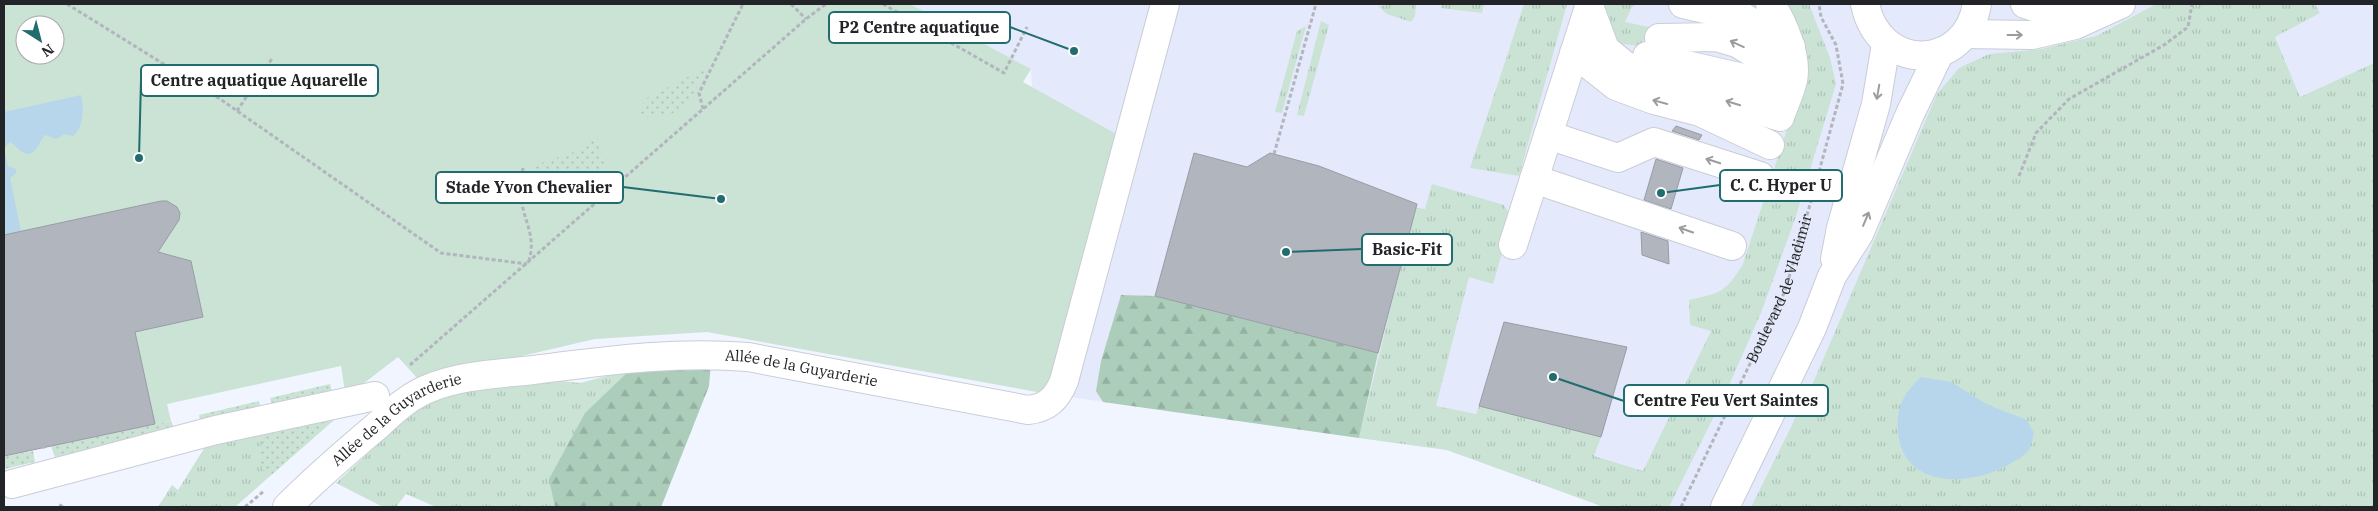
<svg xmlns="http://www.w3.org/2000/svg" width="2378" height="511" font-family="'IBM Plex Serif',serif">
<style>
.built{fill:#e4eafb}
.grass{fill:url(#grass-tufts)}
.forest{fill:url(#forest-firs)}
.park{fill:#cae3d5;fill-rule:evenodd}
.garden{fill:url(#garden-dots)}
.water{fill:#b7d6eb}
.building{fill:#b1b5be;stroke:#999ca5}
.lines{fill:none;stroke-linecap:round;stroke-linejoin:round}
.minor-casing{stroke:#c9cdd6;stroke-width:30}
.major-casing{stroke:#c9cdd6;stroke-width:30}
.path{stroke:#b2b5bd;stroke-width:3;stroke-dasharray:4 2.5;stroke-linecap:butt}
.minor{stroke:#fff;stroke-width:28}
.major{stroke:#fff;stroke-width:28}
.oneway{stroke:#9c9c9e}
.labels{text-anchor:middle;stroke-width:4;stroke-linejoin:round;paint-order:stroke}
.street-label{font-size:15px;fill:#232427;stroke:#fff}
.leader{fill:none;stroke:#206c6f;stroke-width:2}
.callout-dot{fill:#206c6f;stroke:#fff;stroke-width:2}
.callout{fill:#fff;stroke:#206c6f;stroke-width:2}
.callout-label{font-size:16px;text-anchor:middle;font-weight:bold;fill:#232427}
</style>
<defs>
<pattern id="grass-tufts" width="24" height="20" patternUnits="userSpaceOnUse" patternTransform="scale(1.25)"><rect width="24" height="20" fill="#cae3d5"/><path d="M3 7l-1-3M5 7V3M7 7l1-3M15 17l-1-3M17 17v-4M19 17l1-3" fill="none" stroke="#adc3b7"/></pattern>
<pattern id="forest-firs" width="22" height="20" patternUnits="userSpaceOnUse" patternTransform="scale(1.25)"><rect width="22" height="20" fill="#accdba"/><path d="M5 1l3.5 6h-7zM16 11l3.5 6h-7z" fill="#94b0a0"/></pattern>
<pattern id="garden-dots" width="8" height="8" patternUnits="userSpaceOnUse" patternTransform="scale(1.25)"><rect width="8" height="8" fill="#cae3d5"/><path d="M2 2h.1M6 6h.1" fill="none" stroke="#adc3b7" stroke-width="1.8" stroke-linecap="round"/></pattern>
</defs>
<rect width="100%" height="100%" fill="#f1f5ff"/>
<g class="built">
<polygon points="910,4 2156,4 1952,112 1783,507 1604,507 1447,450 1048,394 1031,69"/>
<polygon points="2315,4 2374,4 2374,63 2300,98 2275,37 2319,13"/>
</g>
<g class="grass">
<polygon points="1397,4 1416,4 1415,16 1411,22 1387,14 1378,6"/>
<polygon points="1443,4 1484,4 1482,13 1440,8"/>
<polygon points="1524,4 1567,4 1519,176 1470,168"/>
<polygon points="1605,4 1637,4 1632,7 1625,22 1649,27 1651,33 1638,46 1623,44 1630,55 1620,52 1601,11"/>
<path d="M1777,4H1809L1830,58L1836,84L1795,219L1761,313L1725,394L1669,507H1604L1447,450L1359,438L1415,208L1425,209L1432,184L1504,205L1512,219L1493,284L1469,277L1436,406L1476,414L1479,406L1601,437L1594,456L1643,471L1711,331L1690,325L1689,300C1721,293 1726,292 1743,264L1794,108Z"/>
<polygon points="2156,4 2315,4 2320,13 2275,37 2300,97 2374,63 2374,507 1751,507 1813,383 1937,94 1959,68 1989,54 2041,49 2096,36"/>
<polygon points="1321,21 1329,25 1304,116 1297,115"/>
<polygon points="1306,26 1282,113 1275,112 1297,31"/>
<polygon points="630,370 709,386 661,507 436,507 406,494 396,507 383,507 336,483 432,394 534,378 580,383"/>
<polygon points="344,411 235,507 158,507 172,485 178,490 210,439"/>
</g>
<g class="forest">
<polygon points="1121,295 1155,296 1378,353 1359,438 1103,402 1096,391 1101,361"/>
<polygon points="711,362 709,386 661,507 555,507 549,479 585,413 630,370"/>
</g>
<path class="park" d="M4,4H910L1031,69L1023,82L1120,136L1048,394L707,332L595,339L419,380L398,357L355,390L345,392L341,366L167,404L171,421L4,456ZM25,25H55V55H25Z"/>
<g class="garden">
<polygon points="706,68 693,95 695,98 673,113 641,118 636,112 647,98"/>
<polygon points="598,138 601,152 611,164 580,181 552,188 535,175 535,165 574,152"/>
<polygon points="330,384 333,395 273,409 270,398"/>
<polygon points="259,401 262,411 201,426 199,415"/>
<polygon points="344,411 269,477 259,463 262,440 270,427"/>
<polygon points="171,421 175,430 55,457 51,446"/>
<polygon points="33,451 35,462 4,469 4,456"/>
</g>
<g class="water">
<path d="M81,95C84,108 84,128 73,136L65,134L56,139L45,135C39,141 35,160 22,152C17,149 15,144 10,142L4,148V112Z"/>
<polygon points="4,149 8,166 16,169 16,173 10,178 21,231 4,235"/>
<path d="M1921,377L1951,382L1988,405L2027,420L2034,433C2032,438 2032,447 2028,451C2025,455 2019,458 2016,460C1977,487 1902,492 1898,431C1896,406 1904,394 1921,377Z"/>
</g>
<g class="building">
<polygon points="1676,126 1702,135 1699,140 1672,131"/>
<polygon points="1194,153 1247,167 1270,153 1319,166 1417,204 1378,353 1155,296"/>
<polygon points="1656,159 1683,168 1671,209 1644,200"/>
<polygon points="161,201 167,201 177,207 180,213 179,220 158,252 191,261 203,317 135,332 155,424 4,456 4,235"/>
<polygon points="1641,232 1668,241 1669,264 1642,255"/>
<polygon points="1504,322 1627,347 1601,437 1479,406"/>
</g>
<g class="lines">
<g class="minor-casing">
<g id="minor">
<polyline points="1683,4 1745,18 1791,47"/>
<polyline points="2025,4 2052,13 2086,14"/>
<path d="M1589,6L1605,49L1632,71L1780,117C1784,105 1790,93 1793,80C1798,58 1783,21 1770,4"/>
<polyline points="1966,34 2032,35 2075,25 2121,4"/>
<polyline points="1659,38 1716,37 1737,43 1793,78"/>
<polyline points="1574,53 1616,86 1654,100 1700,112 1770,145"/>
<polyline points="1647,56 1765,83 1785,103"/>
<polyline points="1548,135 1618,158 1654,142 1760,176"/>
<polyline points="1534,179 1732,246"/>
<polyline points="1513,245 1590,4"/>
<polyline points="12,484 216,430 375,396"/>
<path id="s2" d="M287,507C315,479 346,452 377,426C391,413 407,398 425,390C458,375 498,374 533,370C605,361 675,351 748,357L1028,410C1048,408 1057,398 1064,381L1165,4"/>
</g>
</g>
<g class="major-casing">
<g id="major">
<path d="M1865,4C1879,73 1966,72 1977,4"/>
<polyline points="1835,259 1841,228 1876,104 1886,44"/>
<polyline points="1725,507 1812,328 1832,276 1859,234 1910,114 1940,52"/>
</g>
</g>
<g class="path">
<polyline points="67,4 220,99 441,253 527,264"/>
<polyline points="791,4 806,19"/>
<polyline points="883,4 1004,73 1027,27"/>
<polyline points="703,109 699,93 743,4"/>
<polyline points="237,111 273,57"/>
<polyline points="1274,154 1316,4"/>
<path d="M523,168C522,177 520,186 521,195C522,220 538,235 528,264"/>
<polyline points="2019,176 2036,133 2069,99 2164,45 2188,27 2192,4"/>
<polyline points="410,365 806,19 826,4"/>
<polyline points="31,394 44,449"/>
<polyline points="59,505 64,507"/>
<polyline points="245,507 264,491"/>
<path id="s1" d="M1681,507L1785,291L1811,201L1843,84L1836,45L1821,17L1819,4"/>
</g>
<use href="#minor" class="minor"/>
<use href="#major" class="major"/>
</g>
<defs><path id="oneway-shaft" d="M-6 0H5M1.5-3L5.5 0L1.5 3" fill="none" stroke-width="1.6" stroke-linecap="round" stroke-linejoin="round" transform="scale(1.25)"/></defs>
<g class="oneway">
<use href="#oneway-shaft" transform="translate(2015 35)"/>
<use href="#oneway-shaft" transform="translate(1737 44) rotate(-155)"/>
<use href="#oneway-shaft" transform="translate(1878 92) rotate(100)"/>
<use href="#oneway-shaft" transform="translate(1660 102) rotate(-165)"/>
<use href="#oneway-shaft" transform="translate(1733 103) rotate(-163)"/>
<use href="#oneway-shaft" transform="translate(1713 161) rotate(-162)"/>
<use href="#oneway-shaft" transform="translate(1866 219) rotate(-67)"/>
<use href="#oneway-shaft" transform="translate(1686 230) rotate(-161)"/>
</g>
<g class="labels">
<g class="street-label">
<text dy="5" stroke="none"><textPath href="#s1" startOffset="240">Boulevard de Vladimir</textPath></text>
<text dy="5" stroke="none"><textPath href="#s2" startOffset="562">Allée de la Guyarderie</textPath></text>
<text dy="5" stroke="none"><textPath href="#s2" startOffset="142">Allée de la Guyarderie</textPath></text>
</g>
</g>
<path class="leader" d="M1074 51L1010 27M139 158L141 80M1661 193L1720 185M721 199L623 187M1286 252L1362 249M1553 377L1624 401"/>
<g class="callout-dot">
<circle cx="1074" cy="51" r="5"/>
<circle cx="139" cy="158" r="5"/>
<circle cx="1661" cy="193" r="5"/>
<circle cx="721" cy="199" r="5"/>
<circle cx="1286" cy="252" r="5"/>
<circle cx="1553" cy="377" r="5"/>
</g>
<g class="callout">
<rect x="829" y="12" width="181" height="31" rx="5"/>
<rect x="141" y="65" width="237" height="31" rx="5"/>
<rect x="1720" y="170" width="122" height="31" rx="5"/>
<rect x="436" y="172" width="187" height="31" rx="5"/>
<rect x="1362" y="234" width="90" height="31" rx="5"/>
<rect x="1624" y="385" width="204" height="31" rx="5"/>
</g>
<g class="callout-label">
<text x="919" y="33">P2 Centre aquatique</text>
<text x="259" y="86">Centre aquatique Aquarelle</text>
<text x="1781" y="191">C. C. Hyper U</text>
<text x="529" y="193">Stade Yvon Chevalier</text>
<text x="1407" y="255">Basic-Fit</text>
<text x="1726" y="406">Centre Feu Vert Saintes</text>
</g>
<rect width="2378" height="511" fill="none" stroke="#232427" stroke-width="10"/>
<g transform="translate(40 40) rotate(144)"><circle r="24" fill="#ffffff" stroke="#a7a7a9"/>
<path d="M0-4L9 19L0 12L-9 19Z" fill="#206c6f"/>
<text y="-8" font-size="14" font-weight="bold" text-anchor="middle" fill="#232427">N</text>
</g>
</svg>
